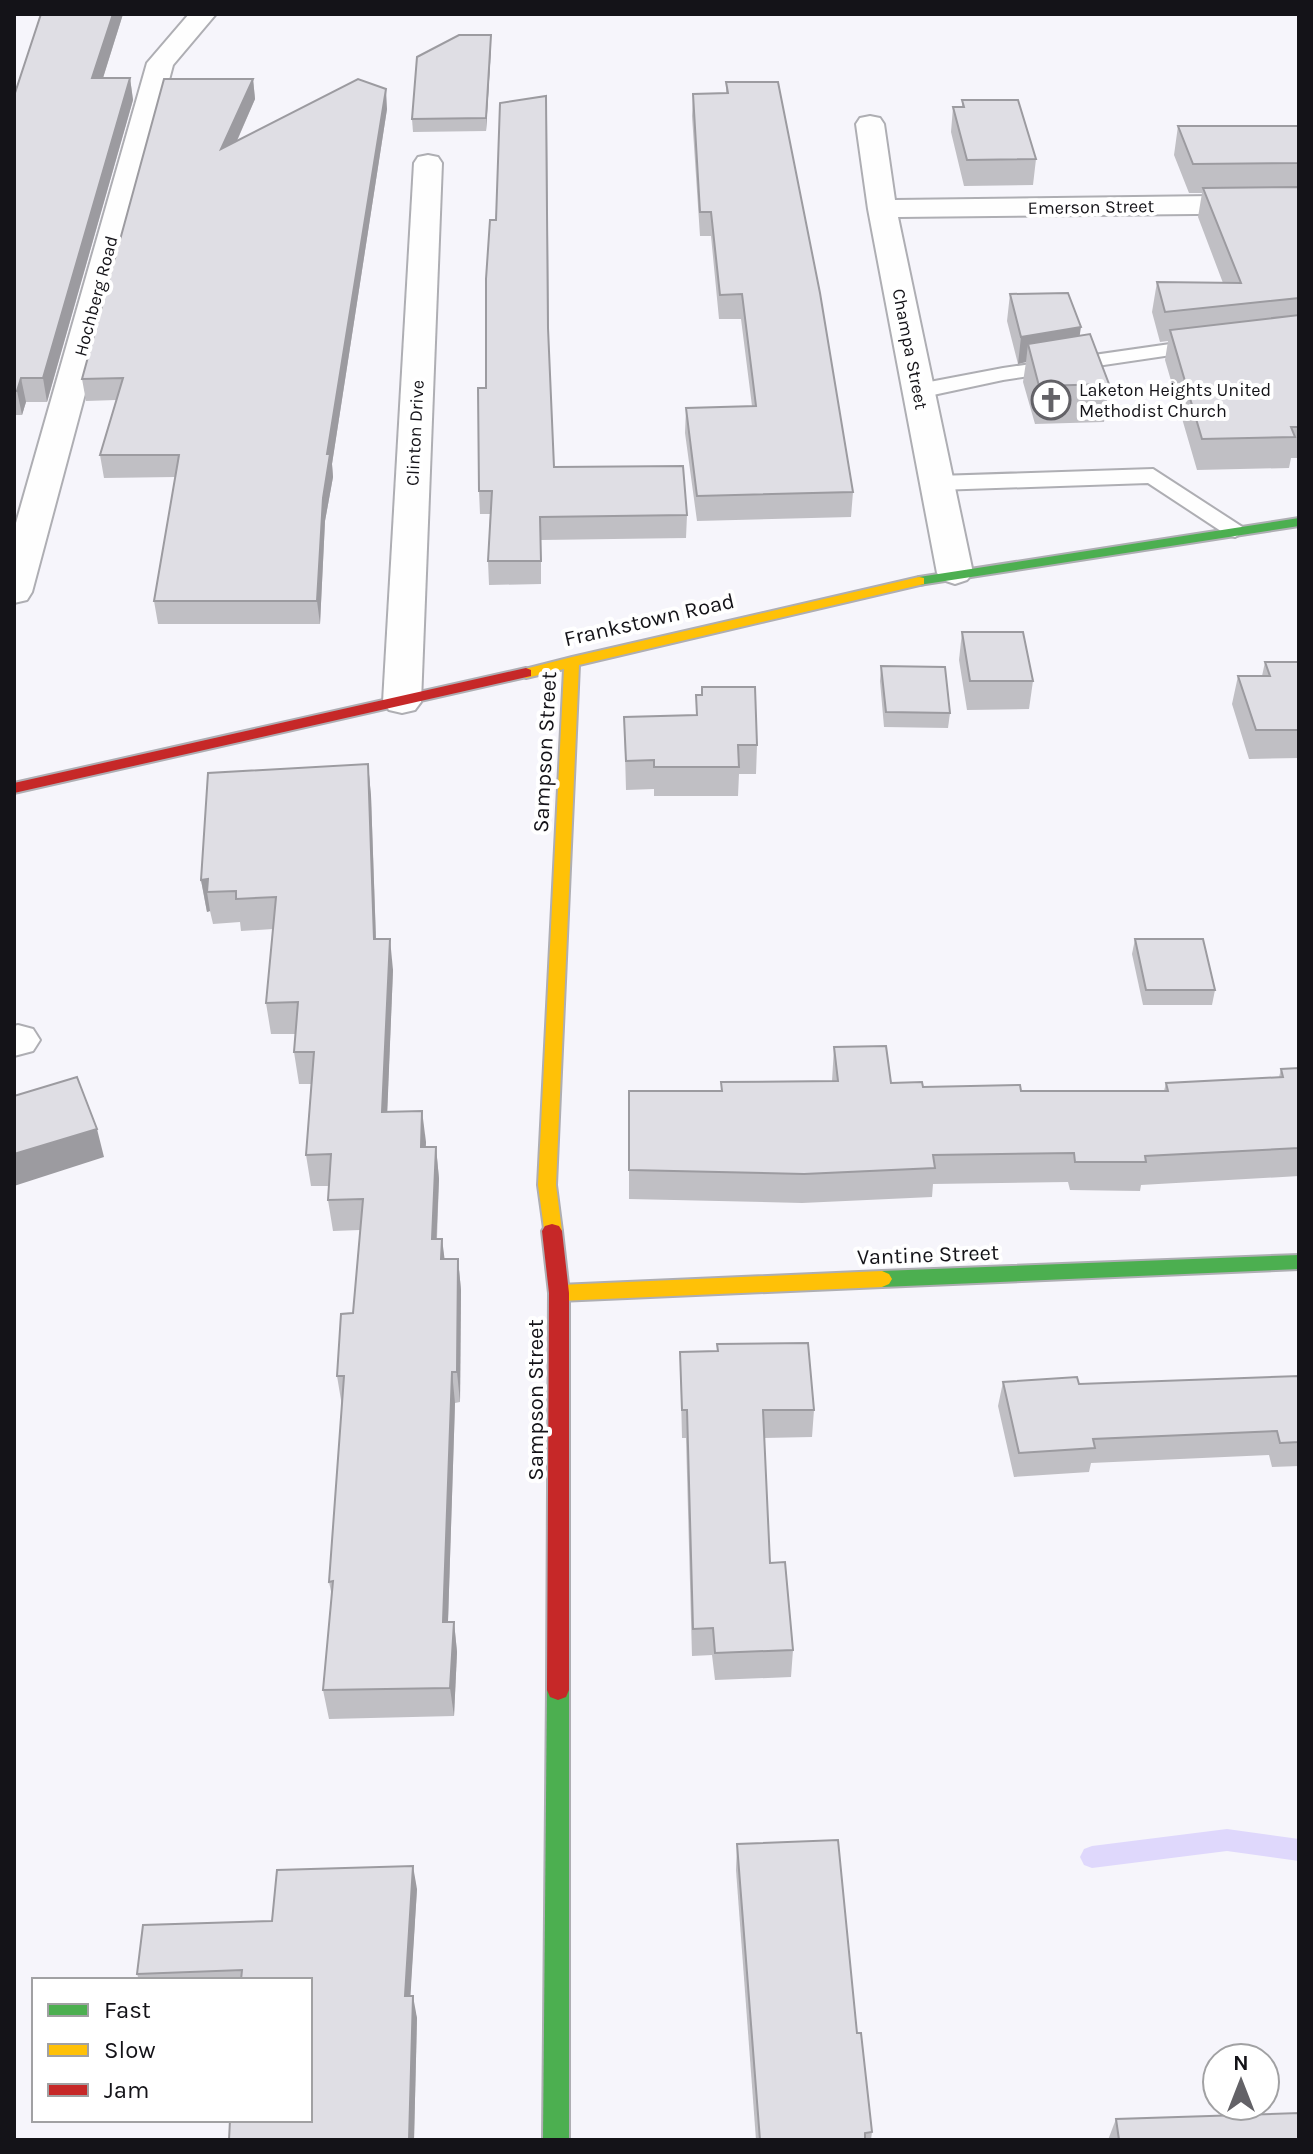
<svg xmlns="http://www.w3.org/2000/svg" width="1313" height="2154" font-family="Karla,sans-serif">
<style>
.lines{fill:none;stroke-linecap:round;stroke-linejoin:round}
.stream{fill:#dfd8fc;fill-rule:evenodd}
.lane-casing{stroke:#aeaeb3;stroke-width:4}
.street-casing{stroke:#aeaeb3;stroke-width:4}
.fast-casing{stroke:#aeaeb3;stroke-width:4}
.slow-casing{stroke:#aeaeb3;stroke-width:4}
.jam-casing{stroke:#aeaeb3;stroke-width:4}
.lane{fill:#fefefe;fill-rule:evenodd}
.street{fill:#fefefe;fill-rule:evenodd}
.fast{fill:#4caf50;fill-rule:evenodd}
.slow{fill:#ffc107;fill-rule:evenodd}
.jam{fill:#c62828;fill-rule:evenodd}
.wall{fill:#c0bfc4}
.shaded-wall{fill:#9c9ba0}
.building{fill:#dfdee4;stroke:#9c9ba0;stroke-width:2}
.labels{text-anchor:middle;stroke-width:8;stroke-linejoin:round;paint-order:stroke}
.far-street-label{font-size:18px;fill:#141318;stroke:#fff}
.far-poi-label{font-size:18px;fill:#141318;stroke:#fff;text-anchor:start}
.street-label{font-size:22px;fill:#141318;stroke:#fff}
</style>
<rect width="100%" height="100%" fill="#f6f5fb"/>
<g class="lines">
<polygon class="stream" points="1227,1829 1299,1839 1299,1861 1227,1851 1092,1868 1084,1865 1080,1857 1084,1849 1092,1846"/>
<g class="lane-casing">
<g id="lane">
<polygon points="1205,339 1216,345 1212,349 1003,380 919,398 908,391 919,384 1003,368"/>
<polygon points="1153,469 1247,530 1235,537 1227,535 1148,483 937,490 926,483 937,476"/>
</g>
</g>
<g class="street-casing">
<g id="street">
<polygon points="189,14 216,14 173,65 32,592 27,600 14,603 14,530 147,63"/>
<polygon points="870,116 880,118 884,124 895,200 1299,195 1299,213 898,217 973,573 967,580 955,584 943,580 937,573 868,209 856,124 860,118"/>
<polygon points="428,155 438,157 442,163 421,702 415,710 402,713 389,710 383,702 414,163 418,157"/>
<polygon points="18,1025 33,1029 40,1040 33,1051 14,1056 14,1026"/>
</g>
</g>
<g class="fast-casing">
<g id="fast">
<polygon points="1299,518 1299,526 919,585 912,581 919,577"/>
<polygon points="1299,1255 1299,1269 882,1287 875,1284 872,1279 875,1274 882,1271"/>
<polygon points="558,1680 566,1683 569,1690 569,2140 543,2140 547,1690 550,1683"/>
</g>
</g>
<g class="slow-casing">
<g id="slow">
<polygon points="919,577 924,578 924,584 579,665 556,1185 562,1231 559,1236 545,1236 538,1185 564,669 526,678 518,673 521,670 572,657"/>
<polygon points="882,1271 889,1274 892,1279 889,1284 882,1287 559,1301 552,1298 549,1293 552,1288 559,1285"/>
</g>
</g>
<g class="jam-casing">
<g id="jam">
<polygon points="526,668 531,670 531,676 14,793 14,783"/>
<polygon points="552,1224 559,1226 562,1231 569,1293 569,1690 566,1697 558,1700 550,1697 547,1690 549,1293 542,1231 545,1226"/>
</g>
</g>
<use href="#lane" class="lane"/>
<use href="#street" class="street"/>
<use href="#fast" class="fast"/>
<use href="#slow" class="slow"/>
<use href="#jam" class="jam"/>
</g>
<g class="wall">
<polygon points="41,14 123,14 103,78 130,78 133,100 47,402 26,402 22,415 14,415 14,96"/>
<polygon points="491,48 486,131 413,132 412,119"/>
<polygon points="253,79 255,99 237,141 387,109 332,464 333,477 325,521 320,624 158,624 154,601 175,477 104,478 100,455 116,400 86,401 82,379"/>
<polygon points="726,82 853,492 851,517 697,521 685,433 686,408 752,406 741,319 719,319 711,236 700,236 692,116 693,94 726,93"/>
<polygon points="962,100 1036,159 1033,185 964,186 951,132 953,107 962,107"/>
<polygon points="547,117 549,344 554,467 687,515 686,538 541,540 541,584 489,585 488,561 490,514 480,514 479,491 496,220"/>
<polygon points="1178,126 1299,126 1299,458 1291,458 1289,468 1197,470 1165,360 1168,341 1160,342 1152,312 1157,282 1223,283 1198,217 1202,193 1189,193 1174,155"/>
<polygon points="1010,294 1080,335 1109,384 1104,422 1035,424 1023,382 1026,362 1018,364 1007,321"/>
<polygon points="962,632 1033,681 1029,709 967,710 959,660"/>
<polygon points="1265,662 1299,662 1299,758 1249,759 1232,704 1238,676 1262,676"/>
<polygon points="881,666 950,713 948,728 884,727 880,681"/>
<polygon points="696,695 757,745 756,774 739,774 738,796 654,796 654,789 626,790 624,717 696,715"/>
<polygon points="368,764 371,796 376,939 393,970 387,1112 422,1111 425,1147 436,1147 439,1179 437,1239 442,1239 444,1259 458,1259 461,1290 460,1402 455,1403 448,1622 454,1622 457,1652 454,1716 329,1719 323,1690 332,1596 329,1582 342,1406 337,1376 353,1313 360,1230 333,1231 328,1200 329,1186 311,1186 306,1155 311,1084 299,1084 294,1052 296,1034 271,1034 266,1003 273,929 241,931 240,922 213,924 210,911 207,912 201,880"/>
<polygon points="1135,939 1215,990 1212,1005 1143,1005 1132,954"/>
<polygon points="834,1047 891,1083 923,1087 1021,1091 1164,1091 1166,1083 1279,1077 1281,1069 1299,1068 1299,1176 1141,1185 1140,1191 1070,1190 1068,1182 933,1184 932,1197 802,1203 629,1199 629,1170 721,1091 832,1081"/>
<polygon points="717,1344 814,1410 812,1437 764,1438 770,1563 793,1650 791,1677 715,1680 712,1655 692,1656 686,1438 682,1438 680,1352 717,1351"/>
<polygon points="1299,1376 1299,1466 1272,1467 1269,1455 1091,1463 1089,1472 1014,1477 998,1406 1003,1382 1079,1384"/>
<polygon points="737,1844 857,2033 872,2132 871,2140 756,2140 736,1870"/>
<polygon points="417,1889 410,1996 417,2018 414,2140 229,2140 310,1980 139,1980 137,1974 272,1921"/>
<polygon points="1116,2119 1299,2140 1108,2140"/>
</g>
<g class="shaded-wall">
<polygon points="113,14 123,14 96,100 92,78"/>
<polygon points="491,35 491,48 486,131 486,118"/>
<polygon points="130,78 133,100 47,402 43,378"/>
<polygon points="253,79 255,99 224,170 221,149"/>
<polygon points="386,89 387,109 332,464 333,477 325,521 320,624 317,601 323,498 327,454"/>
<polygon points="1081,327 1077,353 1028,344 1026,362 1018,364 1021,337"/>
<polygon points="21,378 26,402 22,415 17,391"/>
<polygon points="368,764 371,796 377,971 374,939"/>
<polygon points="208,879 207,892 210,911 207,912 201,880"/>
<polygon points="390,939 393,970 386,1143 382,1112"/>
<polygon points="422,1111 426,1142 425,1179 421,1147"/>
<polygon points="97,1129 104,1157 14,1186 14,1154"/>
<polygon points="436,1147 439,1179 435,1270 432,1239"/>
<polygon points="442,1239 446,1270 441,1259"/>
<polygon points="458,1259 461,1290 460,1402 457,1372"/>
<polygon points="452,1372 455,1403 447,1652 443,1622"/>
<polygon points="454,1622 457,1652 454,1716 450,1688"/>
<polygon points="413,1866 417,1889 409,2019 405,1996"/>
<polygon points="413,1996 417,2018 414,2140 409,2140"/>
</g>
<g class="building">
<polygon points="41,14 113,14 92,78 130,78 43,378 21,378 17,391 14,391 14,96"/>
<polygon points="459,35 491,35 486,118 412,119 417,57"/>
<polygon points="164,79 253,79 221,149 358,79 386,89 327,454 330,454 323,498 317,601 154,601 179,455 100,455 123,378 82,379"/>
<polygon points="726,82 778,82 820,293 853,492 697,496 686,408 756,406 742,294 720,295 711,212 700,212 693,94 728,93"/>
<polygon points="546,96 548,328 554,467 683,466 687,515 540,517 541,561 488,561 492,491 479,491 478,388 486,388 486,279 490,220 496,220 500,103"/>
<polygon points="962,100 1018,100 1036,159 967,160 953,107 964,107"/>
<polygon points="1178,126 1299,126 1299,163 1193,164"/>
<polygon points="1299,187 1299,298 1165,312 1157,282 1241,283 1203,188"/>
<polygon points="1068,293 1081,327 1021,337 1010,294"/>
<polygon points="1299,315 1299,427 1291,427 1295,437 1202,439 1170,330"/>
<polygon points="1090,334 1109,384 1039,386 1028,344"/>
<polygon points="962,632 1023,632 1033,681 970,681"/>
<polygon points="1265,662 1299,662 1299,730 1256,730 1238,676 1270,676"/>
<polygon points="881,666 945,667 950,713 886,712"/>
<polygon points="702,687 755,687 757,745 738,745 739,767 654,767 654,760 626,761 624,717 697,715 696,695 702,695"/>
<polygon points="368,764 374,939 390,939 382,1112 422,1111 421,1147 436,1147 432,1239 442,1239 441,1259 458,1259 457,1372 452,1372 443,1622 454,1622 450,1688 323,1690 333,1581 329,1582 344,1376 337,1376 341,1314 353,1313 363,1199 328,1200 331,1154 306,1155 314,1052 294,1052 298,1002 266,1003 276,897 236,899 236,891 207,892 208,879 201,880 208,773"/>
<polygon points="1135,939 1203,939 1215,990 1146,990"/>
<polygon points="886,1046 891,1083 922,1082 923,1087 1020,1085 1021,1091 1168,1091 1166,1083 1283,1077 1281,1069 1299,1068 1299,1148 1145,1156 1146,1162 1075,1162 1074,1153 933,1155 935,1168 804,1174 629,1170 629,1091 722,1091 721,1082 838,1081 834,1047"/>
<polygon points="77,1077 97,1129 14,1154 14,1096"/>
<polygon points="808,1343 814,1410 763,1410 770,1563 785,1562 793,1650 715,1653 713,1628 693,1629 687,1410 682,1410 680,1352 718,1351 717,1344"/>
<polygon points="1299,1376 1299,1442 1280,1443 1277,1431 1093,1439 1095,1448 1019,1453 1003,1382 1077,1377 1079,1384"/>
<polygon points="838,1840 857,2033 861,2033 872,2132 865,2133 865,2140 760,2140 737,1844"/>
<polygon points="413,1866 405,1996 413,1996 409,2140 229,2140 230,2120 310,2120 310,1980 241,1980 242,1970 137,1974 143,1925 272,1921 277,1870"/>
<polygon points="1299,2113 1299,2140 1119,2140 1116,2119"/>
</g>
<defs>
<g id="church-ring" transform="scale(2)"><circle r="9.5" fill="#fff" stroke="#636267" stroke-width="1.5"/><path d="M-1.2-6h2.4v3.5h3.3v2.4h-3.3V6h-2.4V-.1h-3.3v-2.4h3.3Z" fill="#636267"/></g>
</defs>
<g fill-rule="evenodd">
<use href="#church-ring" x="1051" y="400"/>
</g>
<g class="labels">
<g class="far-street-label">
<text transform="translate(1091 207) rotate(-1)" y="6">Emerson Street</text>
<text transform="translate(96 296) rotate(-75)" y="6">Hochberg Road</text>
<text transform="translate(910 349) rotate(79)" y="6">Champa Street</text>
<text transform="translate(415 433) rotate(-87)" y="6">Clinton Drive</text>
</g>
<g class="far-poi-label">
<text x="1079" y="396">Laketon Heights United<tspan x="1079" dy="21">Methodist Church</tspan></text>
</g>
<g class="street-label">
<text transform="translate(649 619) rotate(-13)" y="8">Frankstown Road</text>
<text transform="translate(544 752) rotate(-87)" y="8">Sampson Street</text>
<text transform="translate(928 1254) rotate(-2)" y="8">Vantine Street</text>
<text transform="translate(535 1400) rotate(-90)" y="8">Sampson Street</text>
</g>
</g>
<rect width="1313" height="2154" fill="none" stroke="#141318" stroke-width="32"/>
<rect x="32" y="1978" width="280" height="144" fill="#ffffff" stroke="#a1a1a3" stroke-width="2"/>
<rect x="48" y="2004" width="40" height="12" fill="#4caf50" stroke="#a1a1a3" stroke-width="2"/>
<text x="104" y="2018" font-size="24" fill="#141318">Fast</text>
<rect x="48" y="2044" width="40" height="12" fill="#ffc107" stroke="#a1a1a3" stroke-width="2"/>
<text x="104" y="2058" font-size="24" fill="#141318">Slow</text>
<rect x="48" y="2084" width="40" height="12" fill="#c62828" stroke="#a1a1a3" stroke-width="2"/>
<text x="104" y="2098" font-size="24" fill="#141318">Jam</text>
<g transform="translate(1241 2082)"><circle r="38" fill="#ffffff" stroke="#a1a1a3" stroke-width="2"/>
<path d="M0-6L14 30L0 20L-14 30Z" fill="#636267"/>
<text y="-12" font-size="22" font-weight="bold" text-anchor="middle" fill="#141318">N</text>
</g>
</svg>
